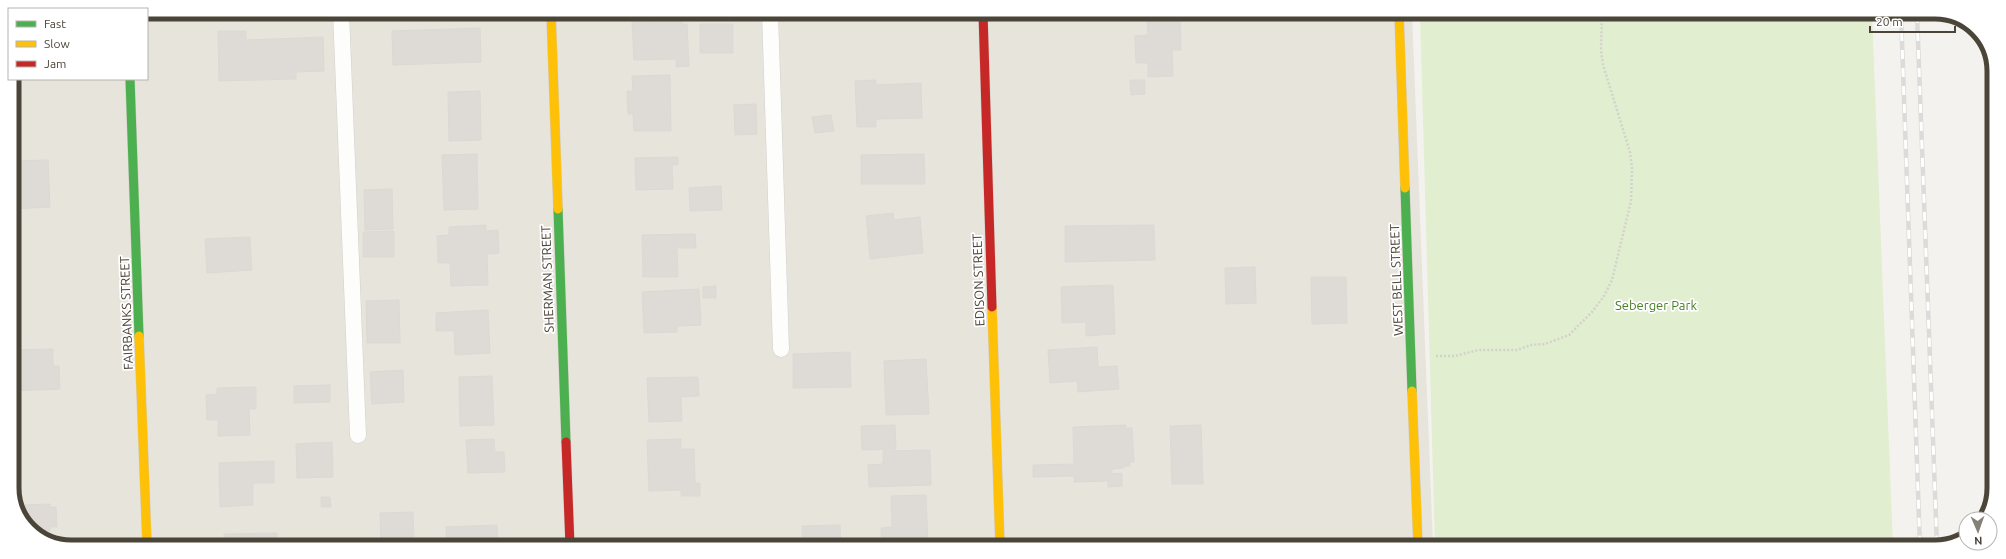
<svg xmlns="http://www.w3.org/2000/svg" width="2006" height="559" font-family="Ubuntu,sans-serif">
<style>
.residential{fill:#e7e4dc}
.green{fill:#e1eecf}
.building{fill:#dedbd6;stroke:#dcd9d4}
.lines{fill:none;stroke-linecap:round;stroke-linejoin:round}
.lane-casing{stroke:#d2d0cb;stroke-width:17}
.fast-casing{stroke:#d3cfc5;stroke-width:10}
.slow-casing{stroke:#d3cfc5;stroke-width:10}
.jam-casing{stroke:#d3cfc5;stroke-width:10}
.path{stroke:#d3d2cc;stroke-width:2.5;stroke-dasharray:2 2;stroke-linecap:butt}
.lane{stroke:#fdfdfc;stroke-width:16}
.fast{stroke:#4caf50;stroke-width:9}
.slow{stroke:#ffc107;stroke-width:9}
.jam{stroke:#c62828;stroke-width:9}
.rail-casing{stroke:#dbdbda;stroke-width:4.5}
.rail{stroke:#fff;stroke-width:3;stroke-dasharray:9;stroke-linecap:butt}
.labels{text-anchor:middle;stroke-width:3.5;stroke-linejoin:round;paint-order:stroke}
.street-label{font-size:13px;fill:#4b4439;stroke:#fff}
.park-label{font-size:13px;fill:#4a7f2a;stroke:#fff}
.rim{fill:none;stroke:#4b4439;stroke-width:5}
</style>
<rect width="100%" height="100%" fill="#f4f2ee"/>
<g class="residential">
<polygon points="147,12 1412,13 1433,546 56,545 27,527 12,492 12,79 147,79"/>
<polygon points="1984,42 1994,67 1993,326"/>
</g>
<polygon class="green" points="1420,13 1872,14 1893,547 1435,546"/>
<g class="building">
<polygon points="1180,16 1181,50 1172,50 1173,76 1148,77 1148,63 1136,63 1135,36 1148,35 1147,18"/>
<polygon points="682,21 682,24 687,24 689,66 676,67 676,59 634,60 632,22"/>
<rect x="700" y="24" width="33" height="29"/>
<polygon points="480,28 481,62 393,65 392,31"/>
<polygon points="218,31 246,31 246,40 323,37 324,71 296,72 296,79 219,81"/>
<polygon points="670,75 671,131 634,131 633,114 628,114 627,91 633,91 632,76"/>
<polygon points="876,80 876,85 921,83 922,118 876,119 876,127 857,127 855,81"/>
<polygon points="1130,80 1145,80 1145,94 1131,95"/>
<polygon points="480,91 481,140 449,141 448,92"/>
<polygon points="756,104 757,134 735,135 734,105"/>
<polygon points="831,115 834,131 815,133 812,117"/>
<polygon points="477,154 478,209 444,210 442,155"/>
<polygon points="924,154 925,184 861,184 861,155"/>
<polygon points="678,157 678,165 672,165 673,189 636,190 635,158"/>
<polygon points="48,160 50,207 12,209 12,161"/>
<polygon points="721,186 722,210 690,211 689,188"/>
<polygon points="392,189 393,229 365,230 364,190"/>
<polygon points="893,213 894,220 920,217 923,253 870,259 866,216"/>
<polygon points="486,225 486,231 498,230 499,253 487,254 488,285 451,286 450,263 438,263 437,236 449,235 449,227"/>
<polygon points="1154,225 1155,260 1065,262 1065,226"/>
<polygon points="394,231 394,257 363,257 363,232"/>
<polygon points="695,234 696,248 677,248 678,277 643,277 642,235"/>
<polygon points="250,237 252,270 207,273 205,239"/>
<polygon points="1255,267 1256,303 1226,304 1225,268"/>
<polygon points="1311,277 1346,277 1347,323 1312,324"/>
<polygon points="1113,285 1115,334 1086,336 1086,322 1062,323 1061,287"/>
<polygon points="716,286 716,298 703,298 703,287"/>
<polygon points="699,289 701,325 677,326 677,332 644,333 642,292"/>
<polygon points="399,300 400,343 367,343 366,301"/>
<polygon points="488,310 490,353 455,355 454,331 436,331 436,313"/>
<polygon points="1097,347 1098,367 1117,366 1119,389 1078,392 1077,381 1050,383 1048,350"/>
<polygon points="53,349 53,366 59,366 60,389 12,391 12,350"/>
<polygon points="850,352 851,387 793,388 793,354"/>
<polygon points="926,359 929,414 886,415 884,361"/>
<polygon points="403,370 404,402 372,404 370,372"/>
<polygon points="492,376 494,425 460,426 459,377"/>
<polygon points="698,377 699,396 681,397 682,421 649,422 647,378"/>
<polygon points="330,385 330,402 294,403 294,386"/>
<polygon points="256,387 256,409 249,409 250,435 218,436 218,420 207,420 206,395 217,394 217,388"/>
<polygon points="895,425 896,449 862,450 861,426"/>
<polygon points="1126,425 1126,428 1132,428 1134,462 1130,462 1130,466 1124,466 1124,468 1112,469 1112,474 1122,473 1122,486 1108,487 1108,481 1074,482 1074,476 1033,477 1033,465 1074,464 1073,427"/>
<polygon points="1201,425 1203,484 1172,484 1170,426"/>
<polygon points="494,439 495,452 504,452 505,472 468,473 466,440"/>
<polygon points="681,439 681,449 694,449 695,483 700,483 700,496 681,496 681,490 649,491 647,440"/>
<polygon points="332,442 333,477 297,478 296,444"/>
<polygon points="930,450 931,485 869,487 868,465 883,464 883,451"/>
<polygon points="274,461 274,483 253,483 253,505 220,507 219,463"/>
<polygon points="926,495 928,544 882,546 881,528 892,527 891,496"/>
<polygon points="321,497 330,497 331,507 321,507"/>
<polygon points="50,504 50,507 56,507 57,527 50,527 50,531 34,532 27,527 18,505"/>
<polygon points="413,512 414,542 381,544 380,513"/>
<polygon points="497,525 498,546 447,545 446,527"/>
<polygon points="840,525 841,546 803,546 802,526"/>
<polygon points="277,533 277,545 224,545 224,534"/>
<rect x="311" y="542" width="17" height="3"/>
</g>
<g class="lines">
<g class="lane-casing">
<g id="lane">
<polyline points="341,12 358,435"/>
<polyline points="770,13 781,349"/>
</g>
</g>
<g class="fast-casing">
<g id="fast">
<polyline points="130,79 139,336"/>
<polyline points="1405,188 1412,391"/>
<polyline points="558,209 566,442"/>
</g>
</g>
<g class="slow-casing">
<g id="slow">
<polyline points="551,12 558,209"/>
<polyline points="1399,13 1405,188"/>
<polyline points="992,307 1000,546"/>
<polyline points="139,336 147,545"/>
<polyline points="1412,391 1418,546"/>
</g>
</g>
<g class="jam-casing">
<g id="jam">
<polyline points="983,13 992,307"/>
<polyline points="566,442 570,546"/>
</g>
</g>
<polyline class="path" points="1436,356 1455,356 1478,350 1517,350 1531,345 1545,344 1569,335 1592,312 1604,296 1612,280 1631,201 1632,169 1630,152 1603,65 1601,50 1602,14"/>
<use href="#lane" class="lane"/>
<use href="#fast" class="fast"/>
<use href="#slow" class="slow"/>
<use href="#jam" class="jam"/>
<g class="rail-casing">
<g id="rail">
<polyline points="1901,14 1920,547"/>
<polyline points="1917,14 1937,546"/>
</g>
</g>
<use href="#rail" class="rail"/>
</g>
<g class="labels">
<g class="street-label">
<text transform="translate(547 279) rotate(-92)" y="5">SHERMAN STREET</text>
<text transform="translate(978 280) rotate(-92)" y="5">EDISON STREET</text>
<text transform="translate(1396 280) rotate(-92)" y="5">WEST BELL STREET</text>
<text transform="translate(126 313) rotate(-92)" y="5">FAIRBANKS STREET</text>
</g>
<g class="park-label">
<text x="1656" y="310">Seberger Park</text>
</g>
</g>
<path d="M0 0H2006V559H0ZM71 19H1935A52 52 0 0 1 1987 71V488A52 52 0 0 1 1935 540H71A52 52 0 0 1 19 488V71A52 52 0 0 1 71 19Z" fill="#fff" fill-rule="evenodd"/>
<path class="rim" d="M71 19H1935A52 52 0 0 1 1987 71V488A52 52 0 0 1 1935 540H71A52 52 0 0 1 19 488V71A52 52 0 0 1 71 19Z"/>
<rect x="8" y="8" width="140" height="72" fill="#ffffff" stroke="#b7b4b0"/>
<rect x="16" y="21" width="20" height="6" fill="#4caf50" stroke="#b7b4b0"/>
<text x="44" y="28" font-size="12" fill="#4b4439">Fast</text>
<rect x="16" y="41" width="20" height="6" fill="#ffc107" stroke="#b7b4b0"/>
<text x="44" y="48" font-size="12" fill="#4b4439">Slow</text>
<rect x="16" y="61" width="20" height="6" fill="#c62828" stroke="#b7b4b0"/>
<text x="44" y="68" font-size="12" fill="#4b4439">Jam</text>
<g transform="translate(1978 531) rotate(178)"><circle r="19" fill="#ffffff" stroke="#b7b4b0"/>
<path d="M0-3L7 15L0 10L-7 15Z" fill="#868178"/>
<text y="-6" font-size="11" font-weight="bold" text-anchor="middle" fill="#4b4439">N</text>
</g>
<path d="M1870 26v6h85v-6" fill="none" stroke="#4b4439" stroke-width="2"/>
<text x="1876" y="26" font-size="12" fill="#4b4439" stroke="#ffffff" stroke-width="3" paint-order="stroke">20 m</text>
</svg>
